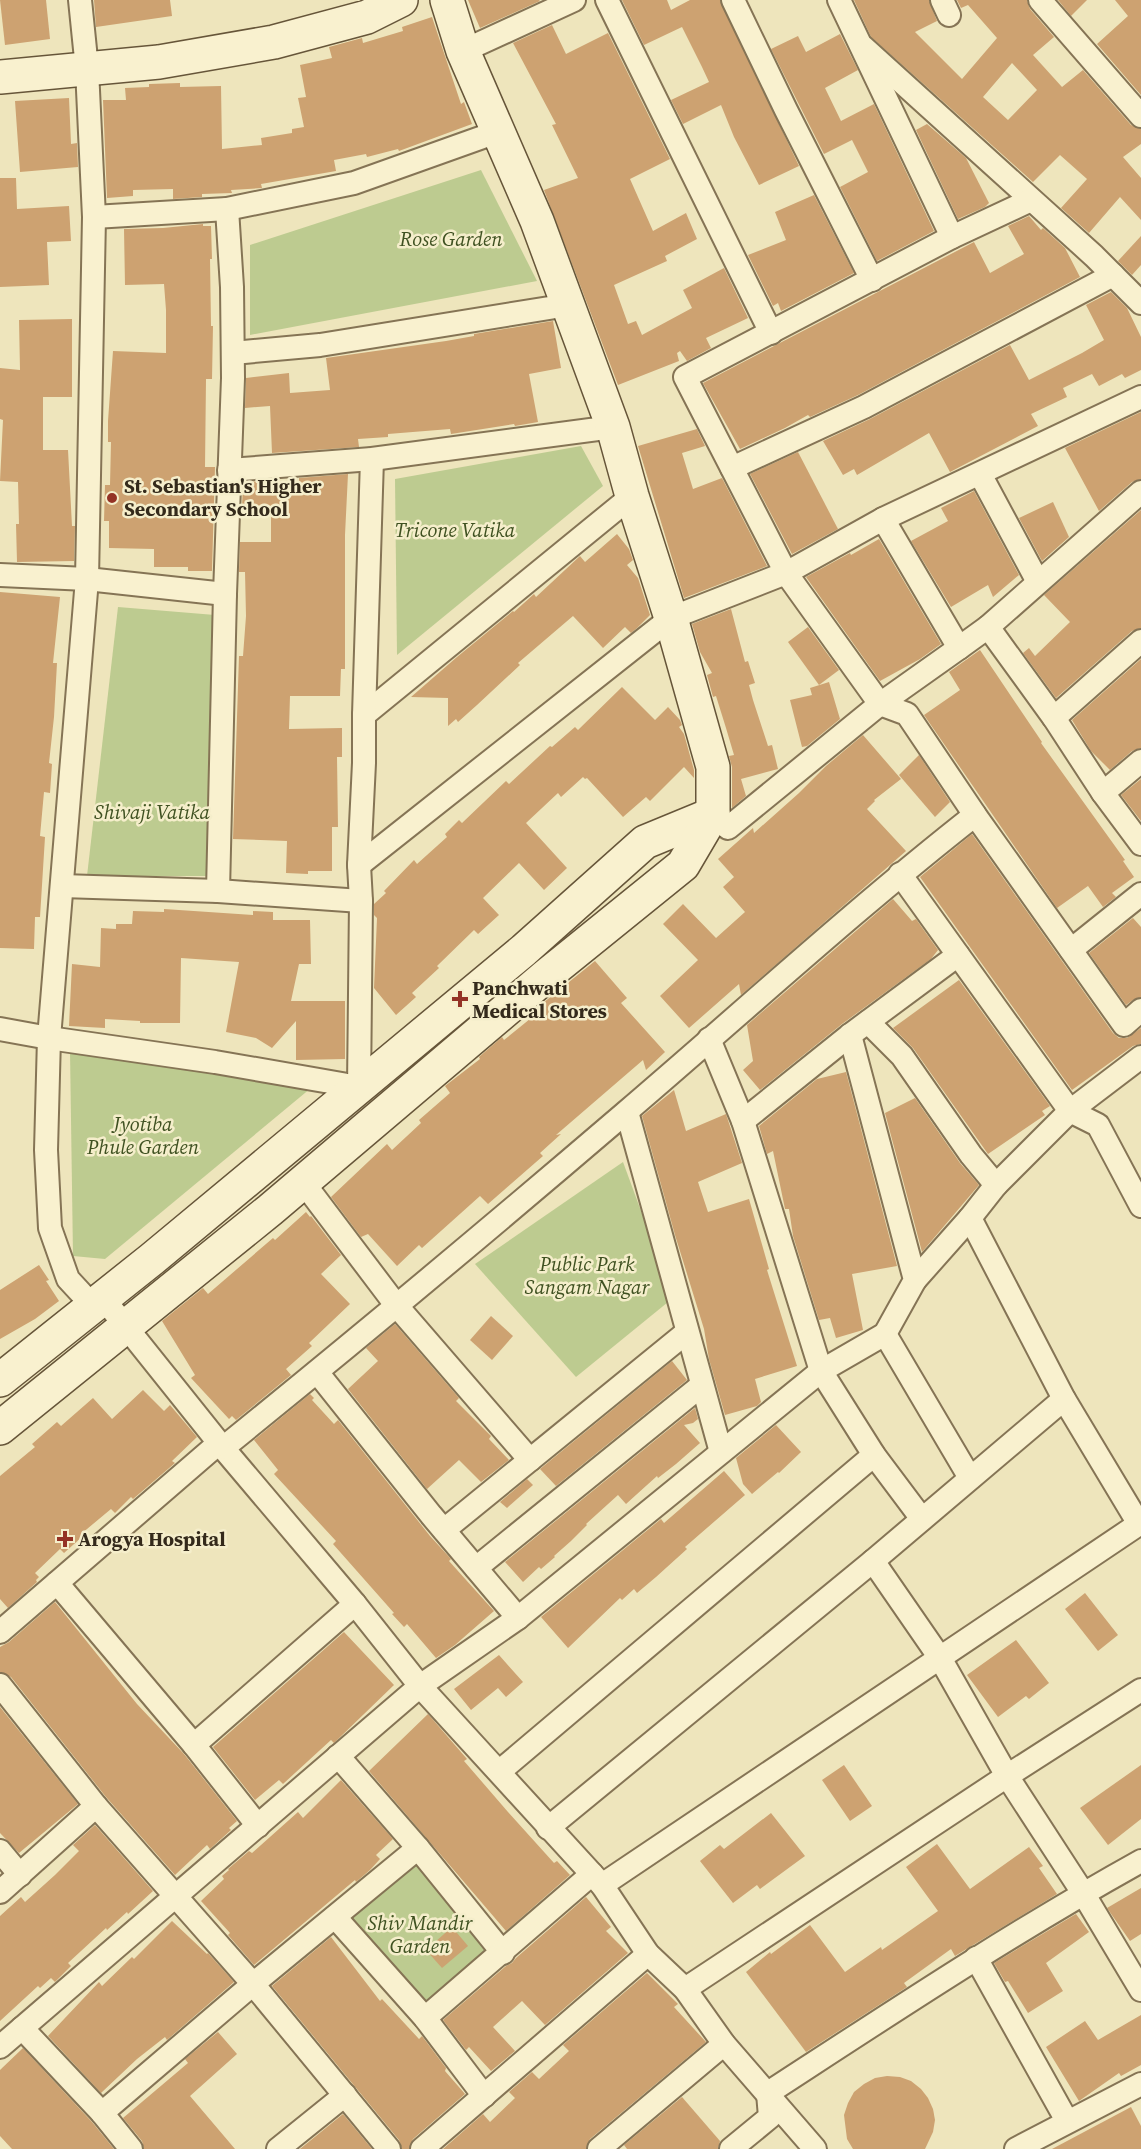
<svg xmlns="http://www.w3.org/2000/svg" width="1141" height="2149" font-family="'Source Serif 4',serif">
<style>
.green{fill:#bdcb90}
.building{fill:#cda271;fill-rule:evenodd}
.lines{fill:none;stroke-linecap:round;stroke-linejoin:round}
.street-casing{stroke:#857455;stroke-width:26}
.secondary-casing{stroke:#665539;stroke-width:36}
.street{stroke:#f9f1cf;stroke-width:22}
.secondary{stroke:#f9f1cf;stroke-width:33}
.poi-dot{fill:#943225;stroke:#f5eecb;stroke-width:2}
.labels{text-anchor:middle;stroke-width:5;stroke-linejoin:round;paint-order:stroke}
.park-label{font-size:20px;font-style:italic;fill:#3f5121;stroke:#f5eecb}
.poi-label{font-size:20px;font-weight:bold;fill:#342a1b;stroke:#f5eecb;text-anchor:start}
</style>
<rect width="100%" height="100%" fill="#eee5bc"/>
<g class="green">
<polygon points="481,170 537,281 250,335 250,245"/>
<polygon points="581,446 603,486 397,655 395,479"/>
<polygon points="118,607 215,615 208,876 87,876"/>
<polygon points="70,1051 311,1088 105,1259 73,1256"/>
<polygon points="623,1162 673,1298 576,1377 475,1264"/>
<polygon points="418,1857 496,1949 422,2012 344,1920"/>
</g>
<g class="building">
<polygon points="0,0 46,0 50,39 5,45"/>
<polygon points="94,0 170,0 172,16 96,27"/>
<polygon points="468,0 539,0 540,1 480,28"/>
<polygon points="622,0 667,0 671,10 690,0 720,0 799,166 759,185 734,137 721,105 683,124 671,100 709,82 702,67 682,27 644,45"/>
<path d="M854,0H929L937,21L915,32L962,79L997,38L968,5L961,8L957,0H1027L1030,9L1054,37L1033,55L1062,87L1083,70L1131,125L1141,129V144L1123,157L1141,178V220L1120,197L1089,233L1061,208L1087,179L1060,155L1033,182L871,37ZM1012,63L1037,90L1008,120L983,97Z"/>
<polygon points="1058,0 1087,0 1071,16"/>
<polygon points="1115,0 1141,0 1141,95 1097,44 1128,16"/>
<polygon points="432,17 461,104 464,102 472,124 399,151 398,149 367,157 366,154 334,160 336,171 261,184 262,188 231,190 232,193 202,194 202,197 173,199 173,189 133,190 133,196 107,198 103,100 126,100 125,88 149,87 149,84 180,83 180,87 221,86 222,149 262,145 261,138 292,133 292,129 304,127 298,98 306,97 300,65 332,58 329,47 362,38 363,43 403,31 402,27"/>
<polygon points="552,25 566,54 608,33 670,159 630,179 653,231 686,213 697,239 665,256 667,261 614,285 628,324 636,321 642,335 692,308 683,290 724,268 748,318 706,338 711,348 687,361 680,351 677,353 679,361 618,385 544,190 578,178 552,125 556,124 513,43"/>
<polygon points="840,34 858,70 825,88 841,121 874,104 934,231 877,261 840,187 868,172 852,140 824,154 771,49 798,36 806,52"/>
<polygon points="69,98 71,144 77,143 78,167 20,172 15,101"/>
<polygon points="927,124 966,158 989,203 985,207 958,219 916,130"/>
<polygon points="0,178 16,178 17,209 69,206 71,241 47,242 49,285 0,287"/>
<polygon points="814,195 854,273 781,311 778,303 773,306 748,255 786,240 775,212"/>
<polygon points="1029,216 1041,230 1043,228 1065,248 1080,277 858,395 810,417 808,415 785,428 740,449 703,383 974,242 990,273 1024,254 1008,226"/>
<polygon points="203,224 203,226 211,226 212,259 210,259 211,326 213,326 212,379 206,379 205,467 215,467 212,571 188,571 188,567 154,567 154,549 109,548 109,521 104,521 105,485 110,485 111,442 108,442 108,421 113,351 166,353 166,310 164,284 125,285 124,229 163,228"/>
<polygon points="1141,236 1141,265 1132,275 1118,261"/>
<polygon points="1111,292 1127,308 1141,337 1141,370 1125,378 1122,374 1099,386 1092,374 1063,388 1067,397 1031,414 1038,426 950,472 929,433 857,475 854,469 843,475 823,441 870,419 1010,345 1029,380 1082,353 1104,340 1086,305"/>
<polygon points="72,319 72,397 43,397 43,450 68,450 72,526 75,526 74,561 17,562 16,524 19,524 18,482 0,481 3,420 0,419 0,368 20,370 19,320"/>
<polygon points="553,321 561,368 529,374 538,422 515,426 514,424 451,434 450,429 388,434 388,437 358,439 359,447 272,453 270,406 245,408 246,378 289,373 290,393 330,390 326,358 446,341 474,336 474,334"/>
<polygon points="1141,412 1141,479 1132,482 1099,511 1065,448"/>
<polygon points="697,429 705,446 682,453 693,489 722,478 767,566 684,598 638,446"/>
<polygon points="798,452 838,529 792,554 750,474"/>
<polygon points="348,474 345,535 345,669 341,669 340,696 290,696 289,729 342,728 342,757 337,757 338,827 332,827 332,871 308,871 308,874 286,873 287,841 233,839 239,656 243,656 246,616 245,572 239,572 240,542 271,542 271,509 242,509 243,482 267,481 266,490 299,491 299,478"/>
<polygon points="974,491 1019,575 993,597 988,585 951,607 911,541 948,521 941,508"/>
<polygon points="1053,502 1069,537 1042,561 1019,518"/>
<polygon points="1141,510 1141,628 1132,631 1056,698 1023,653 1029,648 1035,656 1070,622 1044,595"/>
<polygon points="617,534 629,549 633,560 627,565 638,578 650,615 637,628 631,633 625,627 603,648 573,616 518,663 520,665 477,705 458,722 456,719 448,726 448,698 411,697 457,657 513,611 514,612 534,594 536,597 580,556 585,562"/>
<polygon points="879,539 941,644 920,659 880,681 806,577 850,553 851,555"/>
<polygon points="0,592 60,597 53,663 57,663 54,717 49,763 52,764 50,793 44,792 40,836 45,837 40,917 35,917 34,949 0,948"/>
<polygon points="731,609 745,662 748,661 755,683 749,685 753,700 768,746 772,745 778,769 741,779 746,796 732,808 732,767 729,756 734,755 726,728 716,696 713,697 707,675 712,673 700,652 692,624"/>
<polygon points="808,627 839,670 819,685 788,642"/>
<polygon points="980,650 1042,742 1041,743 1125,860 1123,861 1134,877 1112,893 1116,897 1103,907 1088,886 1057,908 924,715 960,690 949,672"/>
<polygon points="1141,659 1141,748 1132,751 1110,770 1091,751 1072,720"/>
<polygon points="829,682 840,719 807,746 802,747 790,700 812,695 810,688"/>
<polygon points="622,687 655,720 668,707 680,720 682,725 679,727 684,734 694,770 694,778 684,767 650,801 646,797 623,817 587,778 585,779 583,777 561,797 558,793 526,823 567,868 544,890 519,863 483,898 499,915 478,934 474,930 437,966 439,968 412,993 416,997 396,1015 374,988 377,918 374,915 374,904 386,893 384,891 414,860 417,864 447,837 445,834 459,820 462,823 506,781 509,784 550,746 552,747 575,727 578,730"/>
<polygon points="863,735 901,779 874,800 875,801 867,809 906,851 741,995 739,984 689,1028 660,996 698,960 663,924 683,904 716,938 745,912 723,887 734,877 718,859 753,828 754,833 799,793 826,766"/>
<polygon points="919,755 950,802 935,817 899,775"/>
<polygon points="1141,779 1141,821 1121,795"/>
<polygon points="972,834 1113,1033 1119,1038 1127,1038 1141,1028 1141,1044 1133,1046 1072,1090 920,877"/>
<polygon points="893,899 912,921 916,919 938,950 931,959 842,1024 760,1090 743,1070 753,1061 747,1025"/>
<polygon points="164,909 253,915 253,911 273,912 273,920 310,920 311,964 299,964 291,1001 345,1001 345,1059 296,1060 296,1021 272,1048 256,1038 226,1032 239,962 181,958 180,1023 140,1023 140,1021 105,1019 105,1028 69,1026 72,964 100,967 101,928 116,929 116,924 132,924 133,911 164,912"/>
<polygon points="1133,918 1141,927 1141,997 1133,1000 1126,1005 1089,953"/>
<polygon points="595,961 627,998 621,1003 665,1052 646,1070 643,1060 556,1135 561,1134 540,1153 543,1156 488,1204 480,1196 422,1248 419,1245 397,1266 368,1234 361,1237 331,1197 387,1144 392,1150 421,1123 419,1120 450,1093 445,1086 480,1059 479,1057 502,1037 504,1040 546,1006 543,1003"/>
<polygon points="959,980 1050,1106 1042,1111 1045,1115 988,1154 913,1048 893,1028"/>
<polygon points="846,1072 897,1266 852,1274 863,1330 836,1338 830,1318 819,1320 793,1236 789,1209 785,1209 773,1151 767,1154 759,1126 817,1079"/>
<polygon points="674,1090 686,1131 726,1114 742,1163 698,1182 708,1212 749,1199 769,1269 767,1270 797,1366 755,1379 761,1402 757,1406 725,1415 709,1359 704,1329 675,1235 642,1116"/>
<polygon points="915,1098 960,1163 979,1185 922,1252 885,1113"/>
<polygon points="306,1212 310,1217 311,1216 341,1255 321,1274 350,1304 309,1343 312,1346 286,1369 291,1375 236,1420 232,1416 229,1419 191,1378 195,1375 162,1321 203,1288 208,1294 273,1238 275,1240"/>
<polygon points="39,1265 49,1280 46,1281 59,1301 35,1319 0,1339 0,1290"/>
<polygon points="491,1316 513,1336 492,1360 470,1340"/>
<polygon points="395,1324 459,1398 456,1401 491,1436 489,1439 509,1460 481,1482 459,1460 427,1489 348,1389 378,1361 366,1348"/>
<polygon points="672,1361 687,1380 556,1486 540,1469"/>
<polygon points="143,1390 164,1411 170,1405 197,1437 172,1461 175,1463 133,1499 131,1497 115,1513 111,1509 81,1534 83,1536 64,1553 60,1549 35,1573 39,1577 36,1580 37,1582 8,1608 0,1599 0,1476 35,1447 32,1444 57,1422 61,1426 93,1398 112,1419"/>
<polygon points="310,1394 314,1398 312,1400 334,1424 338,1420 430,1536 451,1559 449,1561 494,1611 455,1645 436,1658 407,1624 404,1627 392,1614 394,1613 333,1544 336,1541 274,1474 278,1470 254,1440"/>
<polygon points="695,1408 698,1419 693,1423 684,1425 700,1443 676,1464 658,1478 657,1476 626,1504 618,1495 586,1524 587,1525 571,1541 554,1556 555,1557 541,1569 539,1567 523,1582 505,1562"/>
<polygon points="776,1425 801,1452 779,1473 778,1472 752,1494 743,1484 736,1458"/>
<polygon points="724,1471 745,1495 685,1547 687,1549 656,1577 637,1593 634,1589 622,1600 620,1598 568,1648 541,1617 661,1519 664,1523"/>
<polygon points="527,1479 533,1485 507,1508 500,1502"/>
<polygon points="1085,1593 1118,1635 1098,1651 1065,1609"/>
<polygon points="55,1602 137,1704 184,1754 237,1821 229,1828 231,1830 210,1849 207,1845 175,1875 106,1797 11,1677 0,1672 0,1647 9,1642"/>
<polygon points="344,1632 394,1685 334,1743 331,1740 283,1784 279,1780 255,1800 213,1747"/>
<polygon points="1016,1640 1049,1683 1029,1699 1026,1696 998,1717 967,1675"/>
<polygon points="499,1655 523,1682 506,1697 498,1688 471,1710 454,1689"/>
<polygon points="0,1707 78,1804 19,1853 0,1833"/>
<polygon points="428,1714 467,1759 464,1761 508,1812 554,1863 557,1861 570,1875 506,1931 369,1771"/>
<polygon points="844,1765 872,1806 850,1821 822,1780"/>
<polygon points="1141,1765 1141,1819 1108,1845 1080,1808"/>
<polygon points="341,1780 393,1839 376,1855 380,1859 370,1870 356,1882 355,1880 254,1965 228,1935 230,1933 201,1901 224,1879 222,1876 229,1870 228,1869 249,1851 252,1853 298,1812 303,1818"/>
<polygon points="771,1813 805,1856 760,1889 757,1885 733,1903 700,1861 720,1845 724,1849"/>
<polygon points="95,1825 153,1891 128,1914 127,1912 107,1930 106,1928 68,1963 71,1966 55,1982 51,1978 40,1988 38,1986 0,2021 0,1916 21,1897 25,1902 55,1875 79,1851 73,1845"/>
<polygon points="937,1844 970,1889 1029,1847 1043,1866 1039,1868 1057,1894 955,1956 951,1949 904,1983 907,1987 806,2052 746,1972 770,1952 771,1954 810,1925 845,1972 881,1947 882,1950 938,1911 906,1867"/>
<polygon points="1141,1888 1141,1934 1130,1941 1107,1908"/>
<polygon points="586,1897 611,1927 606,1931 628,1953 545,2025 522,2001 493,2027 515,2051 491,2071 469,2047 466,2050 443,2020 506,1966 512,1963 516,1958"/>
<polygon points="1076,1914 1089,1932 1046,1963 1063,1991 1028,2013 1008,1981 1005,1982 994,1963"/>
<polygon points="172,1921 207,1954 208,1953 234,1982 167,2040 165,2037 137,2059 101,2093 48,2036 99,1982 102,1986 132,1957 134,1959"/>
<polygon points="452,1927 468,1946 442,1968 426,1950"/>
<polygon points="331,1937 380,2001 382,1999 419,2039 422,2036 446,2068 445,2071 465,2094 413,2139 409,2149 402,2149 399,2140 272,1986"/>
<polygon points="647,1973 678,2004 674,2007 706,2042 590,2139 586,2149 443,2149 483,2114 490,2122 515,2098 509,2092 532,2072 539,2079 569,2051 563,2045"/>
<polygon points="1141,2015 1141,2065 1121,2076 1119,2073 1079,2101 1046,2047 1085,2021 1098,2040"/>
<polygon points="218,2032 237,2054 190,2096 235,2149 144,2149 142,2141 123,2118 188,2063 185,2059"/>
<polygon points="23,2048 92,2122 114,2149 12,2149 0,2136 0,2070"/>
<polygon points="887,2076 900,2077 911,2081 921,2089 928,2098 933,2109 935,2120 933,2132 925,2149 853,2149 847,2139 844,2115 848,2103 854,2092 864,2084 875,2078"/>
<polygon points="682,2097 720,2141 718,2149 627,2149 624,2145"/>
<polygon points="1131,2107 1141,2126 1141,2149 1052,2149"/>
<polygon points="343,2114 372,2149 300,2149"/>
</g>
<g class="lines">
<g class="street-casing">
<g id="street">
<polyline points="80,0 87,69 94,217 87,579 49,1038 46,1150 50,1228 68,1279 93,1306"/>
<polyline points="607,0 771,333"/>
<polyline points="733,0 786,110 872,280"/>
<polyline points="839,0 952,237"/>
<polyline points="942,0 949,15"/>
<polyline points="1040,0 1141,116"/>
<polyline points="863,47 1094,256 1141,303"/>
<polyline points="463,51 574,0"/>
<polyline points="1031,200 952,237 685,377 786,573 880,704 907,714 975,815 1124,1025 1141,1010"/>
<polyline points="94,217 227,209 354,183 497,132"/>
<polyline points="233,353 320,345 568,305"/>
<polyline points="732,468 864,407 1113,275"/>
<polyline points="229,470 372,459 613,427"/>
<polyline points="980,474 1038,582"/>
<polyline points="1141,492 988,627 1054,718 1103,793 1141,844"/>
<polyline points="883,519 959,648 988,627"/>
<polyline points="0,575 87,579 225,594"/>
<polyline points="364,715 632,496"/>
<polyline points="1054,718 1141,641"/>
<polyline points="1103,793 1141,761"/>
<polyline points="713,814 728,828 880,704 959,648"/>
<polyline points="359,865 671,618 786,573 883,519 1141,397"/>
<polyline points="900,874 1070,1111 1098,1125 1141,1206"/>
<polyline points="62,886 218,891 361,901"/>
<polyline points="218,891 225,594 233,378 232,287 227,209"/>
<polyline points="1071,950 1141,894"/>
<polyline points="868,1022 902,1056 971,1155 996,1185"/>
<polyline points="0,1029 49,1038 215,1062 359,1087 361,901 359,865 364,763 364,715 372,459"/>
<polyline points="709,1039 743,1121 821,1371 874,1455 922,1519"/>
<polyline points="627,1112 721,1452"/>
<polyline points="743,1121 850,1035 958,955"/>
<polyline points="303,1182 396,1305 530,1460"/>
<polyline points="915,1280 970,1218 996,1185 1070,1111 1141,1057"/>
<polyline points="103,1298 223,1448 355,1604 420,1686 602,1885 648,1954 685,1989 724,2044 815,2149"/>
<polyline points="885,1334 970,1478"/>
<polyline points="317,1372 431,1515 518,1618"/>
<path d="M223,1448C359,1338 493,1226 625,1113C742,1013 854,910 975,815"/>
<polyline points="444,1530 687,1332"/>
<polyline points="873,1561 940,1658 1007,1776 1083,1893 1141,1990"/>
<polyline points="476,1568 702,1385"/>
<polyline points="57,1583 194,1745 258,1826"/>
<polyline points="0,1632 219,1443"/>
<polyline points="0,1685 96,1806 253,1984 389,2149"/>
<polyline points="194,1745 355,1604"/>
<polyline points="338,1756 418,1848 503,1953"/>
<polyline points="500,1771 874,1455"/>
<polyline points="548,1828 873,1561 1064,1399"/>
<polyline points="0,1851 20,1875"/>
<polyline points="602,1885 1139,1524 1064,1399 970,1218"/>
<polyline points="0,1892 96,1806"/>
<polyline points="335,1917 425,2018 484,2096"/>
<polyline points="976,1958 1067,2121"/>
<polyline points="685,1989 1007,1776 1141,1690"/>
<polyline points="425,2018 592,1874"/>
<polyline points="22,2028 102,2113 131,2149"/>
<polyline points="0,2047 420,1686 518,1618 821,1371 885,1334 915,1280 850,1035"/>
<path d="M768,2093C891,2013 1013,1932 1141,1861"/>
<polyline points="102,2113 253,1984 418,1848"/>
<polyline points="278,2149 345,2095"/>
<polyline points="422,2149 648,1954"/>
<polyline points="599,2149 724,2044"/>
<polyline points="731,2149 770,2117 768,2093"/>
<polyline points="1016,2149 1141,2084"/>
</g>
</g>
<g class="secondary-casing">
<g id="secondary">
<polyline points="0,77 159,62 274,42 367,17 401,0"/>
<polyline points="0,1380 152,1259 524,950 645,842 713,814"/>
<polyline points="0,1428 270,1210 547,975 683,865 713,814 713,767 671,618 632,496 613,427 537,221 463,51 447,0"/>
</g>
</g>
<use href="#street" class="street"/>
<use href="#secondary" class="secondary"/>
</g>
<g class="poi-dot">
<circle cx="112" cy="498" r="6"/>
<path d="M457 990h6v6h6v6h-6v6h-6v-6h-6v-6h6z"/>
<path d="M62 1530h6v6h6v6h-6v6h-6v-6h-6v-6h6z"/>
</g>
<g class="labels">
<g class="park-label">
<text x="451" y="246">Rose Garden</text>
<text x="455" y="537">Tricone Vatika</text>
<text x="152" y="819">Shivaji Vatika</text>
<text x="143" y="1131">Jyotiba<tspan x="143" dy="23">Phule Garden</tspan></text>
<text x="587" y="1271">Public Park<tspan x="587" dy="23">Sangam Nagar</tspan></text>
<text x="420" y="1930">Shiv Mandir<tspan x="420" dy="23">Garden</tspan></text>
</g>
<g class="poi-label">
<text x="124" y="493">St. Sebastian's Higher<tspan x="124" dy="23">Secondary School</tspan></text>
<text x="472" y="995">Panchwati<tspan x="472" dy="23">Medical Stores</tspan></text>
<text x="78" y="1546">Arogya Hospital</text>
</g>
</g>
</svg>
